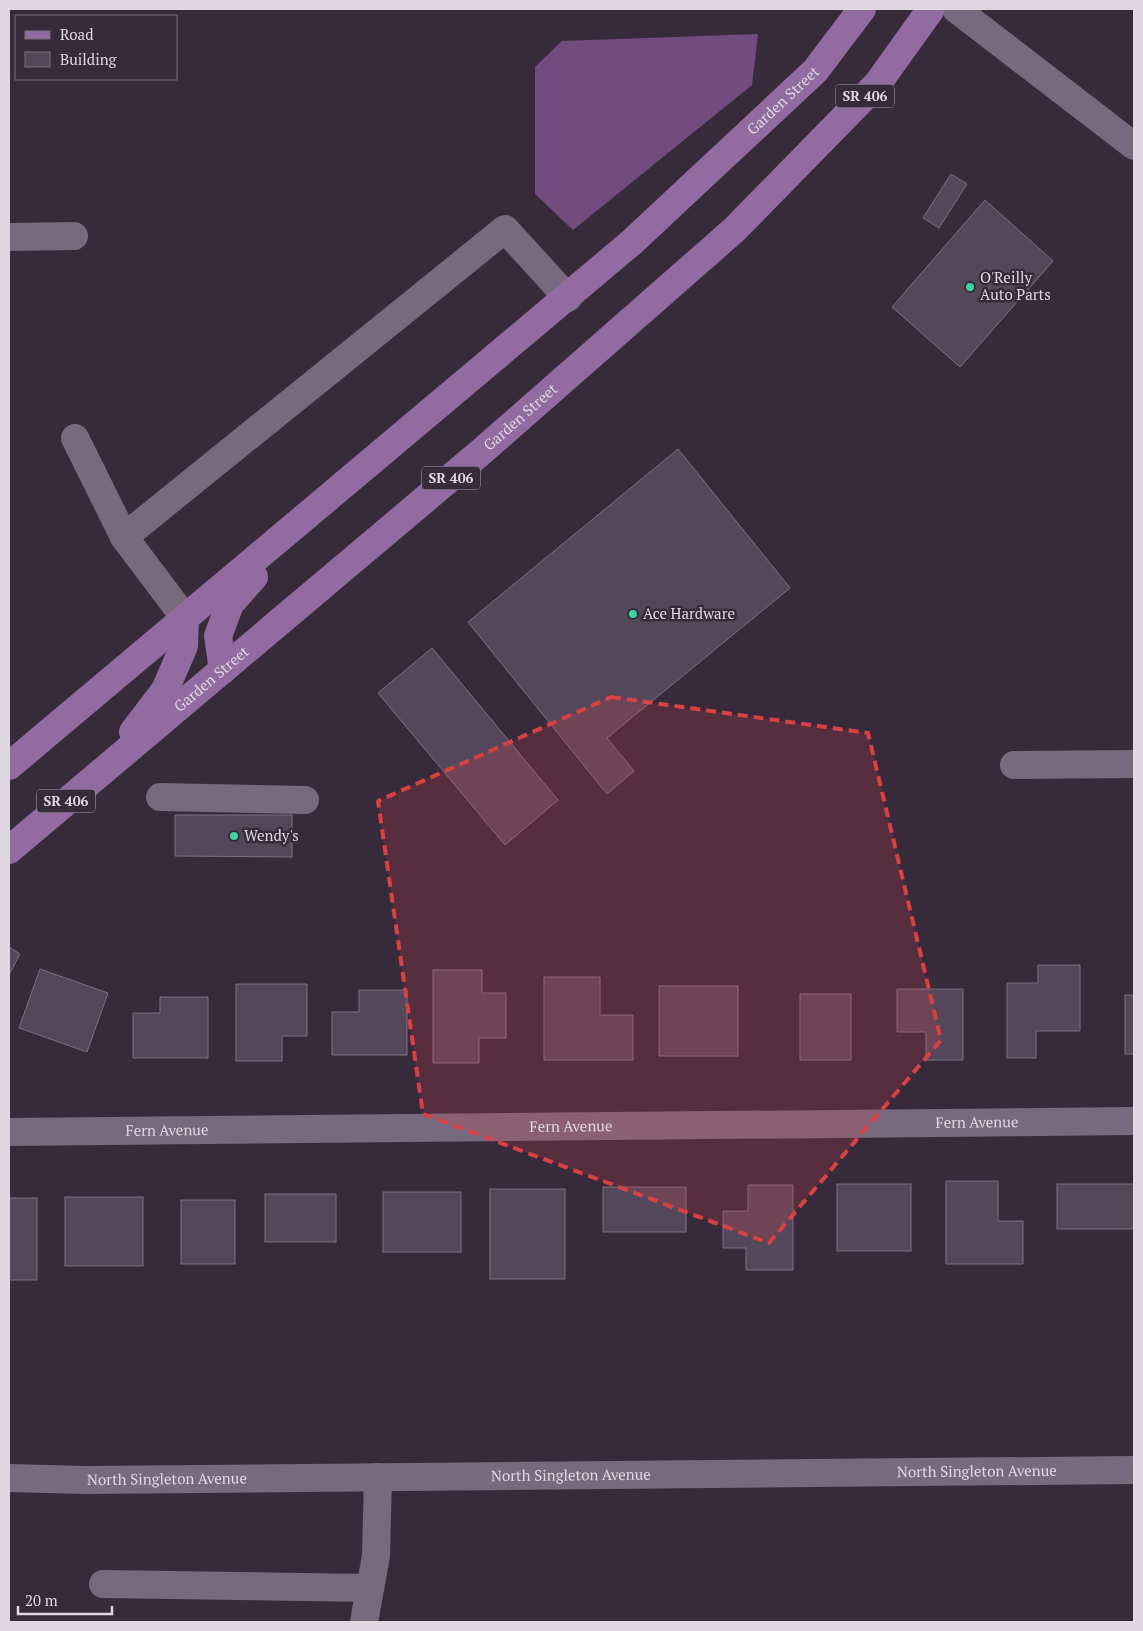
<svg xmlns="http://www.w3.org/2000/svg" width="1143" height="1631" font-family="'PT Serif',serif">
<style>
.forest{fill:#724c7f}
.building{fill:#55475a;stroke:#7e7084}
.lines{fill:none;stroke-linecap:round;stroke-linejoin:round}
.minor{stroke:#786a7e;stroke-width:28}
.major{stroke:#926ba0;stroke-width:28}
.marked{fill:#d74244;fill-opacity:0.2;stroke:#d74244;stroke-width:4;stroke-dasharray:10 6;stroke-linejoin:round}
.poi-dot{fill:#3dd4a3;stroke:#372a3b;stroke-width:2}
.labels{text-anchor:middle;stroke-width:5;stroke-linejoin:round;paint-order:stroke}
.shield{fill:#372a3b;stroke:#ada3b0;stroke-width:1}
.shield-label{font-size:14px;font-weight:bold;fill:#dfd7e2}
.street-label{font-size:15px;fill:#dfd7e2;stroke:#372a3b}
.poi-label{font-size:15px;fill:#dfd7e2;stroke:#372a3b;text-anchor:start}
</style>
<rect width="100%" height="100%" fill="#372a3b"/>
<polygon class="forest" points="758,34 752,85 573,230 535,194 535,67 562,41"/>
<g class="building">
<polygon points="951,174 967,184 939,228 923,218"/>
<polygon points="985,200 1053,261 960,367 892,307"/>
<polygon points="678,449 790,588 607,738 634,771 607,794 468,622"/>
<polygon points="432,648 558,800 505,845 378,693"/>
<polygon points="175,815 292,815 292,857 175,856"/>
<polygon points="9,947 20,954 9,975"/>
<polygon points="1038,965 1080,965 1080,1031 1036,1031 1036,1058 1007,1058 1007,983 1038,983"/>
<polygon points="40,969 108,993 87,1052 19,1028"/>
<polygon points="433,970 482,970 482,993 506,993 506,1038 479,1038 479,1063 433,1063"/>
<polygon points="544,977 600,977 600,1015 633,1015 633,1060 544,1060"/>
<polygon points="236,984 307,984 307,1036 282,1036 282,1061 236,1061"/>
<rect x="659" y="986" width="79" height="70"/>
<polygon points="897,989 963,989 963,1060 926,1060 926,1032 897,1032"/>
<polygon points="359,990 407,990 407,1055 332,1055 332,1012 359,1012"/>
<rect x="800" y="994" width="51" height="66"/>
<rect x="1125" y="995" width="9" height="59"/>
<polygon points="160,997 208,997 208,1058 133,1058 133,1013 160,1013"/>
<polygon points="946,1181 998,1181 998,1221 1023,1221 1023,1264 946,1264"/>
<rect x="837" y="1184" width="74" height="67"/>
<rect x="1057" y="1184" width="77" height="45"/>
<polygon points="748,1185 793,1185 793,1270 746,1270 746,1248 723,1248 723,1211 748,1211"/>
<rect x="603" y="1187" width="83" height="45"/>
<rect x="490" y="1189" width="75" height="90"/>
<rect x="383" y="1192" width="78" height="60"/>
<rect x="265" y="1194" width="71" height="48"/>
<rect x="65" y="1197" width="78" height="69"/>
<rect x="9" y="1198" width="28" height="82"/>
<rect x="181" y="1200" width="54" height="64"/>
</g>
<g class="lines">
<g class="minor">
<polyline points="956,9 1134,146"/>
<polyline points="9,237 74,236"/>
<polyline points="75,438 124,537 185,618"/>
<polyline points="124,537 505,229 568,298"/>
<polyline points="1014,765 1134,764"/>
<polyline points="160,797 305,800"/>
<path id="s1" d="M9,1132L1134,1121"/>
<path id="s2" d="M9,1478L86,1480L1134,1470"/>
<polyline points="103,1584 370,1588"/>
<polyline points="364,1622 376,1556 378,1477"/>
</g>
<g class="major">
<polyline points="223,670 218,636 230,604 254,577"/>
<polyline points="133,732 165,690 184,646 185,618"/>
<path id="s3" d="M9,766L632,242L815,71L862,9"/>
<path id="s4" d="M9,850L481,452L734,230L878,83L931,9"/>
</g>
</g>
<path class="marked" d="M611,697L868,733L941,1040L769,1243L423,1114L378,801Z"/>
<g class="poi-dot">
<circle cx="970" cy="287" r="5"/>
<circle cx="633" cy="614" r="5"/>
<circle cx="234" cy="836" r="5"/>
</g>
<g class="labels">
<g class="shield">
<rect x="836" y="84.5" width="58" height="23" rx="4"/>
<rect x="422" y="466.5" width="58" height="23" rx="4"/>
<rect x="37" y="789.5" width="58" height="23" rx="4"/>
</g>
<g class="shield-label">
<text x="865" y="101">SR 406</text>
<text x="451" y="483">SR 406</text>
<text x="66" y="806">SR 406</text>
</g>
<g class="street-label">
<text dy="5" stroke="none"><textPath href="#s3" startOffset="1021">Garden Street</textPath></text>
<text dy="5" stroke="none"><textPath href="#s4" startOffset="670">Garden Street</textPath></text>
<text dy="5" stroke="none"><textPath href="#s4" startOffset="265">Garden Street</textPath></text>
<text dy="5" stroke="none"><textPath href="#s1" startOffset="968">Fern Avenue</textPath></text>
<text dy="5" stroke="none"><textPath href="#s1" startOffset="562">Fern Avenue</textPath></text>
<text dy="5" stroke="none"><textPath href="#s1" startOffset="158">Fern Avenue</textPath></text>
<text dy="5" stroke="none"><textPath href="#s2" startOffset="968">North Singleton Avenue</textPath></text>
<text dy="5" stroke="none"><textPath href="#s2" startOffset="562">North Singleton Avenue</textPath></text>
<text dy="5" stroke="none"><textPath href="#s2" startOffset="158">North Singleton Avenue</textPath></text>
</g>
<g class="poi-label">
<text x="980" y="283">O'Reilly<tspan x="980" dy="17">Auto Parts</tspan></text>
<text x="643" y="619">Ace Hardware</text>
<text x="244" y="841">Wendy's</text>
</g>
</g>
<rect width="1143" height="1631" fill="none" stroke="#dfd7e2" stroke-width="20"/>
<rect x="15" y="15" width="162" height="65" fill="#372a3b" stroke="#7a6f7e"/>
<rect x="25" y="31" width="25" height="8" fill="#926ba0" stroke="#7a6f7e"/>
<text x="60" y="40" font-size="15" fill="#dfd7e2">Road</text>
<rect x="25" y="52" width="25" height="15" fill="#55475a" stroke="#7a6f7e"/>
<text x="60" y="65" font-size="15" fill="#dfd7e2">Building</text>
<path d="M18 1606v8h94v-8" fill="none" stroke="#dfd7e2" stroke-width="2.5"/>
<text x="25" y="1606" font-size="15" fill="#dfd7e2" stroke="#372a3b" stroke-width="4" paint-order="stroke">20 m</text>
</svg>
